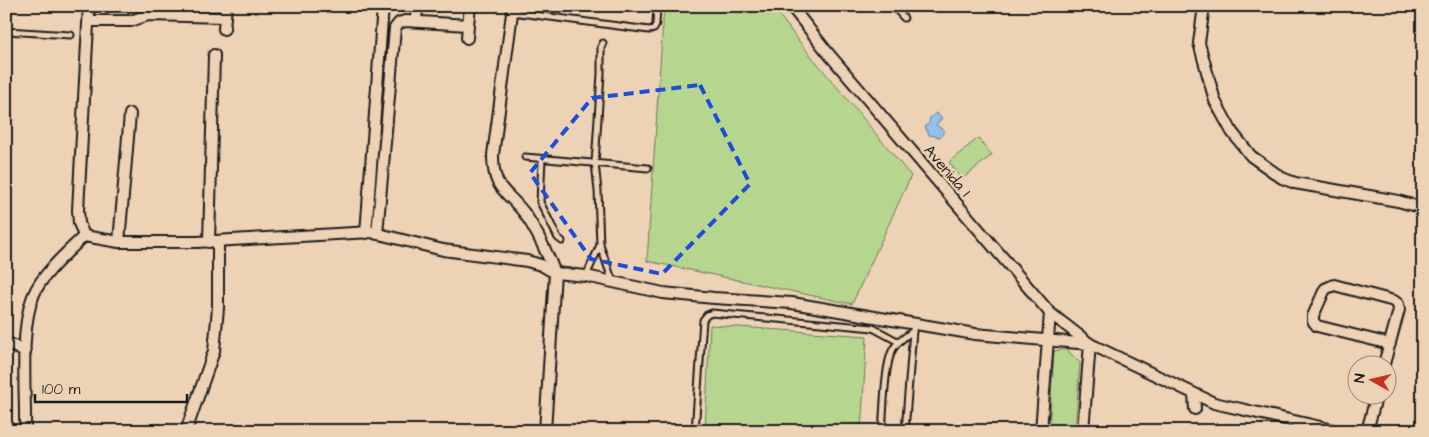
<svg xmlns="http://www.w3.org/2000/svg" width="1429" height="437" font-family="'Architects Daughter',sans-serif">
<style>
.green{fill:#b6d690;stroke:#697956}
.water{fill:#92c0ec;stroke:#637e99}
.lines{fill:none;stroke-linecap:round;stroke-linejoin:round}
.service-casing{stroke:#1c1c1c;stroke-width:9}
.minor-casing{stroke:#1c1c1c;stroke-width:14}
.service{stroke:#eed2b5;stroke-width:5}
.minor{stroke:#eed2b5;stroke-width:10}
.marked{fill:none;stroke:#1d4ed8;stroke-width:4;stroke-dasharray:10 6;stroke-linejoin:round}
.labels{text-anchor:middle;stroke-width:4.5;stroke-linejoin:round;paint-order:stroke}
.street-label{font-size:16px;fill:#1c1c1c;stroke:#eed2b5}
</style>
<rect width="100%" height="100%" fill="#eed2b5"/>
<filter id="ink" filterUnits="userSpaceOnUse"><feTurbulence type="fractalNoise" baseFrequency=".02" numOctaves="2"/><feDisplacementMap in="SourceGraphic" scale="10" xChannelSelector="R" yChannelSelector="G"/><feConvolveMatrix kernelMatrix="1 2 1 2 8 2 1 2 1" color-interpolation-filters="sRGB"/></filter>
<g filter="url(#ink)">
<g class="green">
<polygon points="664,6 772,6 802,45 911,176 852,304 647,261"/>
<polygon points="978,138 992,155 962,179 949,162"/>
<polygon points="710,325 867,336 861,431 705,431"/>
<polygon points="1066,349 1080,363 1075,431 1049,431 1054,351"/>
</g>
<polygon class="water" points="936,113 942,118 936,125 945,131 940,137 929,135 925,127 929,123 930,118"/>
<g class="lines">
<g class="service-casing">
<g id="service">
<polyline points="893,6 904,18"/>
<polyline points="512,12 649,30 654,29 656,24 657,6"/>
<polyline points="6,31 71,35"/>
<polyline points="603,43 601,47 601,74 595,163 598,191 600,245 613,282"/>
<polyline points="525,157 648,168"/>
<polyline points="542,159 540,202 558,238 562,241"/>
<polyline points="586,276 600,245"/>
<polyline points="695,431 703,320 707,315 712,313 873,328 899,342"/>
<path d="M882,431C884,411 884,365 893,349C898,341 906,336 913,331L914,324"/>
<polyline points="905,431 913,331"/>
</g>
</g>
<g class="minor-casing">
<g id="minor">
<path d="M513,6L493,155C493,191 506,189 525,214C537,231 547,253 555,273L545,431"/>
<polyline points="791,6 828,53 1050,313 1090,344 1214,403 1338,431"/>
<polyline points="1204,6 1199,43 1215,101 1232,132 1251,156 1282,178 1295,183 1398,201 1423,208"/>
<polyline points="89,21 131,21 148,15 225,17 226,6"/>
<polyline points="416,21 417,6"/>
<polyline points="224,29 225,17"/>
<polyline points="467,38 468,25"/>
<polyline points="366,233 383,6"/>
<polyline points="377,234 395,28 399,23 405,21 468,25 470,6"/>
<polyline points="84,236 79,223 78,210 89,6"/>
<polyline points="119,242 130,114"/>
<polyline points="209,242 214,55"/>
<polyline points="6,342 25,352"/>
<polyline points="1384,364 1399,310 1398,304 1394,301 1334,285 1325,289 1313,316 1313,321 1317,326 1390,344"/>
<polyline points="1194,394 1195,409"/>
<path d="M25,431C26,391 19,329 34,294C43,273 68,252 84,236L119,242H197L371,232L443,250L527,261L541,265L555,273L586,276L663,293L714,298L792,303L975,334L1090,344"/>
<polyline points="186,431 214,351 218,308 218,241"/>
<polyline points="1041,431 1050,313"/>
<polyline points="1083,431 1090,344"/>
<polyline points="1367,431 1377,394"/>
</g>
</g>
<use href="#service" class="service"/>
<use href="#minor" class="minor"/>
</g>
</g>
<path class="marked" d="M700,85L750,184L662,274L591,259L530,173L592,98Z"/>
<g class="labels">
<g class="street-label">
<text transform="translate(948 170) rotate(49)" y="6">Avenida 1</text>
</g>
</g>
<rect width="1429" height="437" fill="none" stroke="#eed2b5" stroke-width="25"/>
<rect x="12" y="12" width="1404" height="412" fill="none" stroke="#1c1c1c" stroke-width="2" filter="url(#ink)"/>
<g transform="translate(1372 380) rotate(278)"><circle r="24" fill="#eed2b5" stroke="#9a8978"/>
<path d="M0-4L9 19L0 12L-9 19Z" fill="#c8321e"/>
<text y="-8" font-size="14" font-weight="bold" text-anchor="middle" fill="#1c1c1c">N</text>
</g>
<path d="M35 394v8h152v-8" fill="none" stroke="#1c1c1c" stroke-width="2.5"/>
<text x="42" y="394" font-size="15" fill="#1c1c1c" stroke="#eed2b5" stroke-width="4" paint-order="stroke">100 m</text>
</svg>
